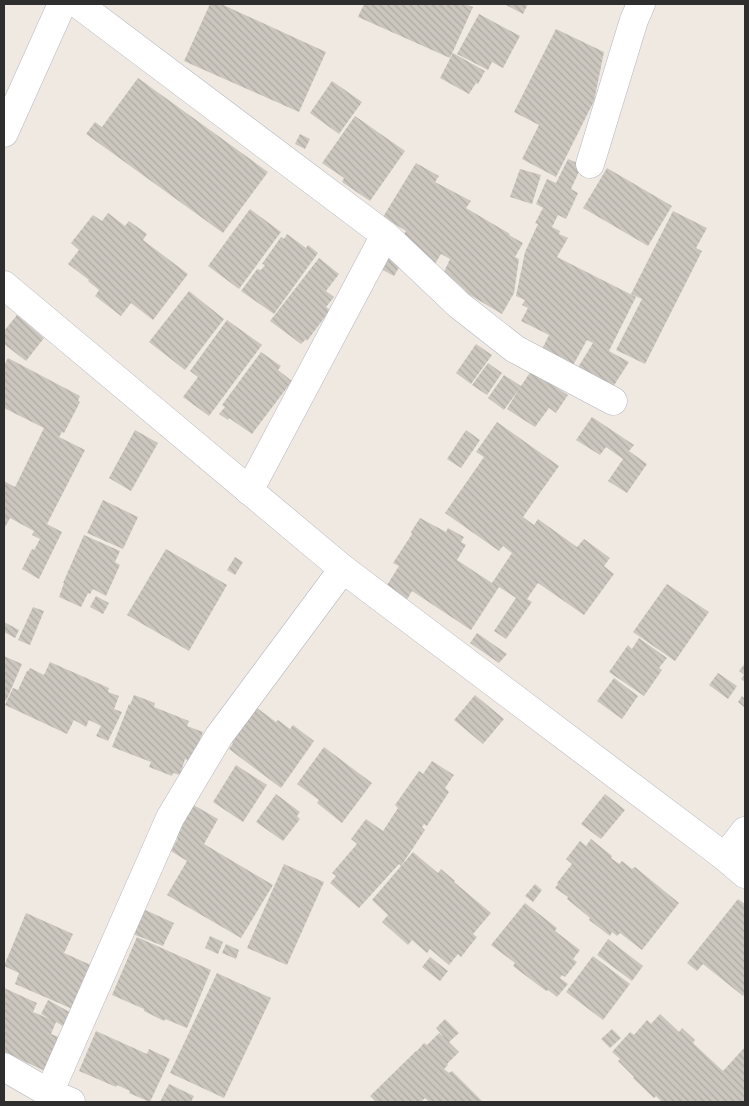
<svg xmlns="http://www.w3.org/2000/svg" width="749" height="1106" font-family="'Alegreya Sans',sans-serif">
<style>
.building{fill:url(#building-back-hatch)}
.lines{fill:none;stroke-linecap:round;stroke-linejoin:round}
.minor-casing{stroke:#b4b7c1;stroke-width:29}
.minor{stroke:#fff;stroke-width:28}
</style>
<defs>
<pattern id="building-back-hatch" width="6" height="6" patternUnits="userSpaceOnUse" patternTransform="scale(1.25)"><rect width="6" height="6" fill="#cbc7bf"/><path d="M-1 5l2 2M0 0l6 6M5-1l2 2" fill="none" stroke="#afaba4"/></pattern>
</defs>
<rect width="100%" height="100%" fill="#efe9e1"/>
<g class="building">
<polygon points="210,4 221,4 326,52 299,112 184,61"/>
<polygon points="364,4 465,4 473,7 450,58 358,17"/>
<polygon points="504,4 528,4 523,14"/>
<polygon points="479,14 520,36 503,68 492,62 488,70 457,54"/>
<polygon points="556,29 604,52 594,101 556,177 522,159 539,125 514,112"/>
<polygon points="453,53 485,71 478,84 476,83 469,94 440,78"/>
<polygon points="138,78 268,172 223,233 86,134 95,122 102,127"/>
<polygon points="332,81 362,102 339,134 310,113"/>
<polygon points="355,116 405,151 370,201 342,182 344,178 322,163"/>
<polygon points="300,134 310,139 305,149 295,144"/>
<polygon points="568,159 582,165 571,189 578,193 566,219 558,215 552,227 560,231 559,234 568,238 557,257 636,297 609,351 629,362 611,390 577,369 593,343 587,340 571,369 542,349 549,335 521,321 528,308 522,305 525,300 516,296 525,252 538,224 535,223 543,208 536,204 547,179 556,183"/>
<polygon points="416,163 439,176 435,182 471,201 466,208 510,234 509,235 523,243 515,257 519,259 514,293 502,314 465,292 466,291 444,272 450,259 441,254 435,264 420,254 403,236 406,231 383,217"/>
<polygon points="607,168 672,206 648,246 583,208"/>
<polygon points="520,169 541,175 532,204 510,197"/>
<polygon points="250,209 281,232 239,289 208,266"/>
<polygon points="673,211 707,228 696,248 702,251 645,364 616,350 642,299 631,294"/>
<polygon points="108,213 125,226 129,221 147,234 143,240 188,274 153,320 131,303 121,316 95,296 99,290 88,281 89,280 68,264 79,250 71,243 93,215 102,221"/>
<polygon points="287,234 306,248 308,245 318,253 274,314 241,291 257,269 261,270 265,265 262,264 281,237 284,239"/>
<polygon points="386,256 401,264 394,276 379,268"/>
<polygon points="319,258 339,274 326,291 334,297 326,307 330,310 307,341 306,339 301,344 270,321"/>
<polygon points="189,291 224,319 185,370 149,342"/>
<polygon points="17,315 44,338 26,361 4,344 4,331"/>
<polygon points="227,320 262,345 209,416 183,397 198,377 190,371"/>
<polygon points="476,344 492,355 471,384 456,373"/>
<polygon points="261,352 281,366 278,370 292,381 252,434 229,418 228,420 219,414 225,407 222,405"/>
<polygon points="8,358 80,396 78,401 80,402 64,433 62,432 59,437 85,450 47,524 62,532 39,579 22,569 32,549 34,550 40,539 32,535 34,531 10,518 4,529 4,481 15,487 44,428 4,408 4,365"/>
<polygon points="488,363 502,373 487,395 472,385"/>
<polygon points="531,371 568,395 556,413 549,408 535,427 507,409 519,389 504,410 488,398 504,375 521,386"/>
<polygon points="592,417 634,445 629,451 647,464 627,493 608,481 623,459 606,447 600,455 576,440"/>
<polygon points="497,422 559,466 523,517 534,525 538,519 577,547 584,539 610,558 604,566 614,574 584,615 538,583 527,599 532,602 506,639 494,631 516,598 499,587 471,630 412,591 405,603 384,590 399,566 393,563 412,534 411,532 420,518 446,532 448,528 464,537 461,542 466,545 457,560 492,583 512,553 503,546 499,551 445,513 484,457 476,452"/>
<polygon points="135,430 158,443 131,491 109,478"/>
<polygon points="466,430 480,440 461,468 447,459"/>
<polygon points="103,500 138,517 123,549 87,533"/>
<polygon points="84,535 120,551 115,562 120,565 106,596 93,589 90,594 88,593 81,607 59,597 64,583 63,583"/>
<polygon points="166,549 227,585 189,651 127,615"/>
<polygon points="235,557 243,562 235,575 227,570"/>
<polygon points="667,584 709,612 675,661 633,632"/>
<polygon points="96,596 109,603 103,614 90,607"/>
<polygon points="33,607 44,611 30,645 18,640"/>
<polygon points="4,622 19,630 15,638 4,632"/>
<polygon points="477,633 507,654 499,663 470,643"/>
<polygon points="639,638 667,658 659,668 662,670 644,696 609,672 628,645 632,649"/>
<polygon points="4,656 22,664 6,701 4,699"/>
<polygon points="50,662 109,688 108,692 119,696 114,709 122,712 108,741 96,736 101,726 89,720 86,727 74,720 67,734 5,705 13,688 18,690 27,671 28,671 30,668 44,675"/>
<polygon points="745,663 745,682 741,679 744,675 739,671"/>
<polygon points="718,673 737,686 728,699 709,685"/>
<polygon points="614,678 638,696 622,719 597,701"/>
<polygon points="134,695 155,703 154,707 189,721 187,726 203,732 191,762 185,759 180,775 173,773 172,776 149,767 151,762 112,747 129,704 130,705"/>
<polygon points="475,695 504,719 483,744 454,720"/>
<polygon points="742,696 745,699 745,708 738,702"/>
<polygon points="249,707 254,711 257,708 276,722 278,720 290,729 293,725 314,741 281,788 229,749 233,743 226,738"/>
<polygon points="324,747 372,783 342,823 317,803 319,800 297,784"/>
<polygon points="432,761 454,775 445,788 449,792 427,826 424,824 422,827 425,830 401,866 399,864 359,908 330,883 336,876 332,873 357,844 351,839 366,819 383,831 398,808 395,805 419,771 423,774"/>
<polygon points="236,765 267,785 243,822 213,802"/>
<polygon points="276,794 300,812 297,816 300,819 283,841 256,822"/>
<polygon points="605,794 625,810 601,839 581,824"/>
<polygon points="192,804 218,819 204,844 273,885 241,938 167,895 187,861 171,851 178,838 173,835"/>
<polygon points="591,839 612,856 611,858 619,864 622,861 632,869 635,867 679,903 642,950 620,933 617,936 612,932 610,936 589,920 590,918 567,899 568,897 555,888 558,884 557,883 572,864 566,859 580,841 586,846"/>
<polygon points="413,852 438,873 441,869 455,881 454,882 491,913 473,934 477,937 461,957 458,954 449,965 430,949 427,953 412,940 408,945 382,922 388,915 372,900"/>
<polygon points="284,864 324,882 287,965 247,948"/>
<polygon points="535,884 542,890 533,902 525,896"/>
<polygon points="738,899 745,904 745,994 743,996 703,964 697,971 687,963"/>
<polygon points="525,903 557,928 555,931 580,950 573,959 577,962 565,977 562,975 560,978 568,984 557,997 548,990 546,991 513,966 515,963 491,945"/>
<polygon points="143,909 174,923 163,946 133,934"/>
<polygon points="26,913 73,934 64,953 91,965 77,1011 15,984 19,973 4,966"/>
<polygon points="210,936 223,942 218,954 205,948"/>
<polygon points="137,937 211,970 187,1028 165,1019 164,1021 144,1011 144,1009 112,995"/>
<polygon points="608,939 643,966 632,981 597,955"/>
<polygon points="226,944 239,950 236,959 222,953"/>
<polygon points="593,956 630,984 603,1020 566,992"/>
<polygon points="430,957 448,971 440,981 422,967"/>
<polygon points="217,973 271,998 224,1098 170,1073"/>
<polygon points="4,988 37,1003 33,1012 50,1019 41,1014 48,1000 75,1015 68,1029 56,1022 51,1034 61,1038 45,1071 4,1052"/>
<polygon points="660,1014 679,1032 682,1028 695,1040 693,1043 723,1071 745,1047 745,1102 662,1102 656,1096 654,1098 633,1078 634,1077 618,1061 620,1059 612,1052 630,1032 634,1035 647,1020 651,1024"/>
<polygon points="445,1019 459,1033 449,1042 459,1052 447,1064 448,1065 444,1069 449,1073 452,1071 483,1102 429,1102 425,1098 421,1102 376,1102 370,1096 416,1051 417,1051 424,1043 427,1045 439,1033 444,1037 436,1028"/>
<polygon points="612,1029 621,1038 610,1048 601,1039"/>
<polygon points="96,1031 147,1054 149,1049 170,1059 150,1102 129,1093 130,1091 117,1085 116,1087 79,1071"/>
<polygon points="169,1084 194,1096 191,1102 160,1102"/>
</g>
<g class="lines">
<g class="minor-casing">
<g id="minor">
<polyline points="78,4 385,235 459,305 515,349 613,401"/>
<polyline points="4,133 62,4"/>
<polyline points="590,164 634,20 641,4"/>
<polyline points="4,285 343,569 725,857 745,874"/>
<polyline points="249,491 385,235"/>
<polyline points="725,857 745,831"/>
<polyline points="4,1067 49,1093 71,1102"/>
<polyline points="49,1093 170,818 219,736 343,569"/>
</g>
</g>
<use href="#minor" class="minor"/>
</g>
<rect width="749" height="1106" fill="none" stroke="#2e2e2e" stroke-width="10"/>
</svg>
